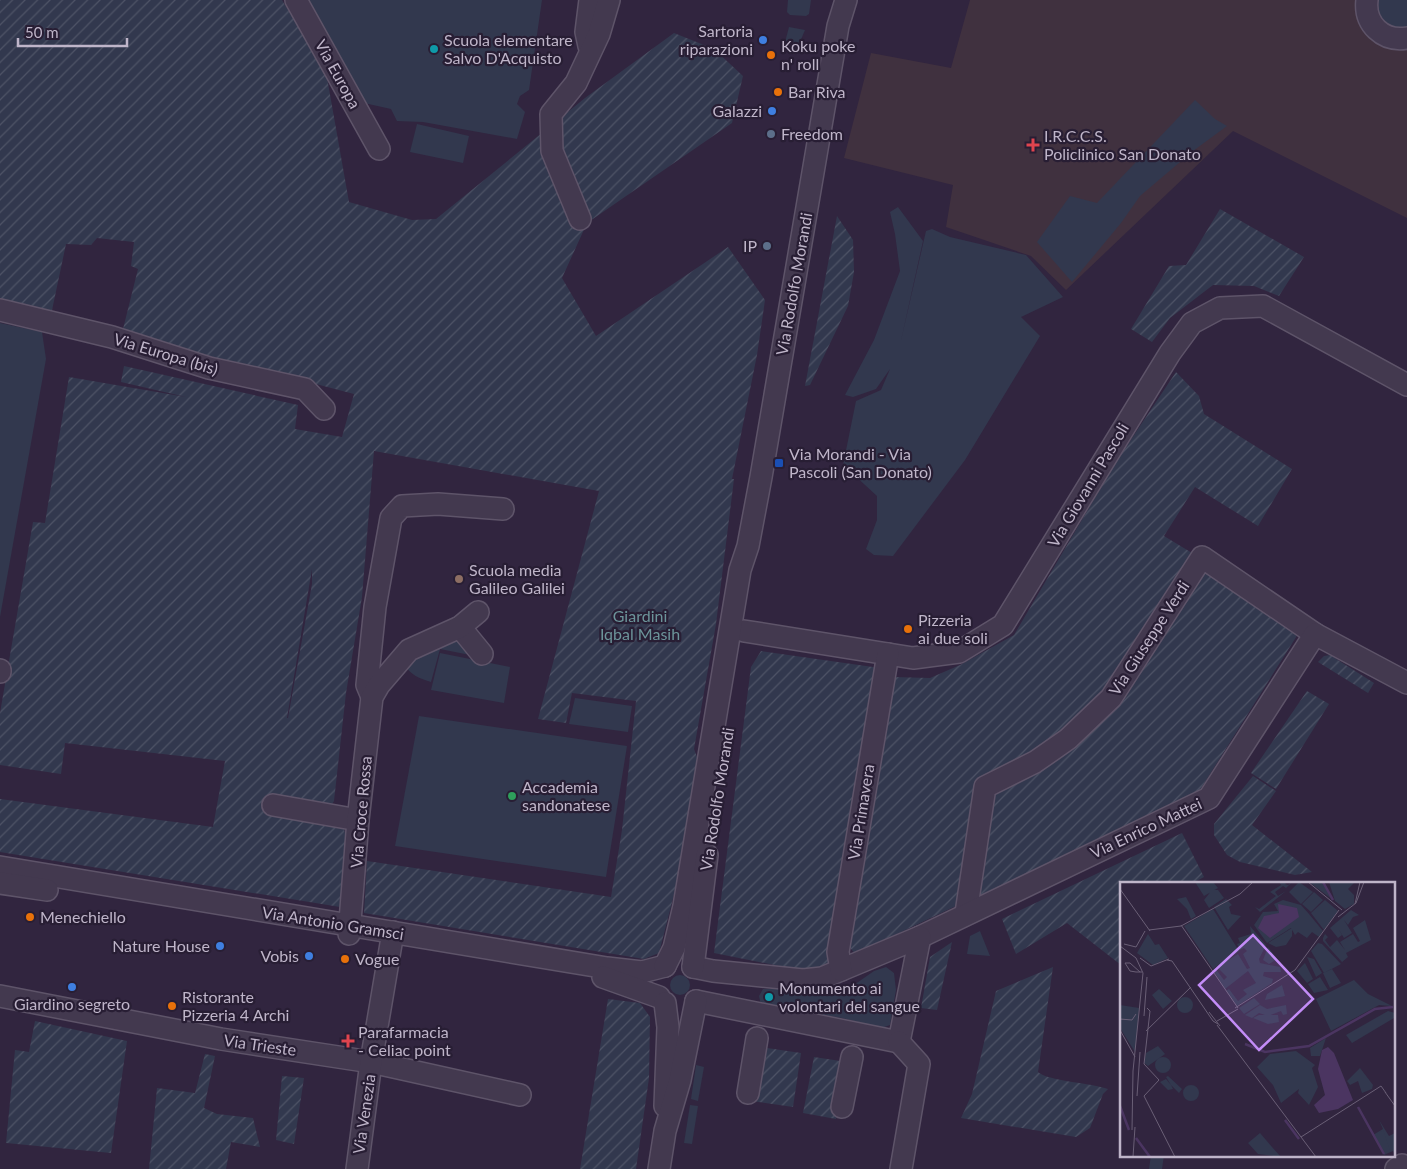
<svg xmlns="http://www.w3.org/2000/svg" width="1407" height="1169" font-family="Lato,sans-serif">
<style>
.medical{fill:#40313f}
.green{fill:#32384e}
.garden{fill:url(#garden-furrows);fill-rule:evenodd}
.lines{fill:none;stroke-linecap:round;stroke-linejoin:round}
.minor-casing{stroke:#5e5469;stroke-width:24}
.minor{stroke:#43394f;stroke-width:21}
.shop-dot{fill:#3f7fe0;stroke:#281e34;stroke-width:2}
.culture-dot{fill:#0f9aa8;stroke:#281e34;stroke-width:2}
.food-dot{fill:#e8710a;stroke:#281e34;stroke-width:2}
.service-dot{fill:#5c6f8a;stroke:#281e34;stroke-width:2}
.health-dot{fill:#e0444e;stroke:#281e34;stroke-width:2}
.transit-dot{fill:#1a4fb4;stroke:#281e34;stroke-width:2}
.education-dot{fill:#8d6e63;stroke:#281e34;stroke-width:2}
.leisure-dot{fill:#2e9e5b;stroke:#281e34;stroke-width:2}
.labels{text-anchor:middle;stroke-width:4.5;stroke-linejoin:round;paint-order:stroke}
.poi-label{font-size:16px;fill:#bfb5c9;stroke:#281e34;text-anchor:start}
.street-label{font-size:16px;fill:#bfb5c9;stroke:#281e34}
.park-label{font-size:16px;fill:#6c949a;stroke:#281e34}
.inset-river{fill:none;stroke:#4b3561;stroke-width:2.5}
.inset-road{fill:none;stroke:#6a5f76;stroke-width:1}
.view{fill:#c38cf7;fill-opacity:0.15;stroke:#c38cf7;stroke-width:2.5}
.inset-edge{fill:none;stroke:#bfb5c9;stroke-width:2.5}
</style>
<defs>
<pattern id="garden-furrows" width="10" height="10" patternUnits="userSpaceOnUse" patternTransform="scale(1.25)"><rect width="10" height="10" fill="#32384e"/><path d="M-1 1l2-2M0 10L10 0M9 11l2-2" fill="none" stroke="#4e5366"/></pattern>
</defs>
<rect width="100%" height="100%" fill="#31253f"/>
<polygon class="medical" points="970,0 1407,0 1407,218 1233,131 1066,290 1031,256 946,227 953,185 844,158 871,53 951,68"/>
<g class="green">
<polygon points="304,0 542,0 529,90 520,96 517,104 525,112 517,139 423,122 397,121 391,109 364,103"/>
<polygon points="788,0 811,0 809,14 806,16 790,15 787,12"/>
<polygon points="1377,0 1407,0 1407,30 1400,31 1382,23 1376,8"/>
<polygon points="789,27 805,30 797,49 784,46"/>
<polygon points="1195,100 1215,119 1227,126 1193,151 1140,196 1121,223 1072,282 1037,242 1070,196 1097,203"/>
<polygon points="417,124 469,136 463,163 410,152"/>
<polygon points="898,207 923,241 900,345 926,231 932,229 950,237 1026,255 1063,297 1021,317 1040,336 965,460 893,556 874,555 866,549 877,520 877,496 852,473 841,475 856,401 881,390 890,369 876,389 853,397 845,395 874,340 900,271 895,234 890,212"/>
<polygon points="0,323 42,332 46,359 0,617"/>
<path d="M455,636L470,655L440,649L431,682C418,678 411,675 404,664Z"/>
<polygon points="440,653 510,667 504,703 431,690"/>
<polygon points="575,698 632,706 628,732 569,724"/>
<polygon points="419,716 627,746 606,877 395,846"/>
<polygon points="980,931 990,956 967,954 970,936"/>
<polygon points="886,967 894,973 896,990 890,1025 882,1028 842,1018 761,1005 759,996 763,989 780,988 830,996 851,987 874,971"/>
<circle cx="680" cy="985" r="10"/>
<polygon points="696,1065 704,1067 698,1101 691,1099"/>
<polygon points="690,1105 698,1106 692,1144 684,1143"/>
<polygon points="1151,1155 1164,1155 1162,1169 1149,1169"/>
</g>
<g class="garden">
<path d="M0,0H282L326,72L349,202L412,220L436,219L585,98L674,33L714,49L743,76L732,123L587,223L562,278L596,336L728,247L765,300L757,355L732,479H734L716,624L694,749L699,762L678,879L659,953L644,959L364,913L367,861L611,897L622,830L636,701L572,693L566,723L538,719L599,491L374,451L362,597L346,693L334,801L322,819L343,825L346,837L340,907L0,852V799L213,827L225,761L65,743L61,774L0,765V713L33,522L45,523L69,377L186,397L121,382L124,366L298,405L295,429L342,437L354,394L122,333L138,269L131,266L134,242L97,238L91,245L66,244L51,315L0,303ZM312,569V584L288,718H287Z"/>
<polygon points="1220,209 1304,257 1279,296 1254,286 1213,285 1170,318 1152,342 1131,329 1169,266 1186,265"/>
<polygon points="837,216 853,240 854,272 848,306 810,385 805,386"/>
<polygon points="1176,372 1199,396 1204,414 1292,469 1258,526 1195,487 1164,536 1197,556 1108,696 1067,732 994,775 958,905 855,954 848,945 893,677 930,678 960,665 1014,635 1116,462"/>
<polygon points="1205,572 1298,634 1200,790 976,898 992,797 1068,751 1120,705"/>
<polygon points="761,651 880,668 829,967 800,970 714,953 751,667"/>
<polygon points="1330,655 1374,683 1368,693 1318,662 1324,656"/>
<polygon points="1307,691 1329,704 1276,789 1251,773"/>
<polygon points="1253,776 1276,791 1252,825 1312,872 1295,875 1240,862 1227,855 1214,835 1214,824"/>
<polygon points="1182,833 1204,877 1193,883 1121,883 1121,965 1067,923 1016,954 1002,919"/>
<polygon points="952,942 937,1010 921,1008 930,957"/>
<path d="M1053,967L1038,1072C1047,1081 1092,1083 1108,1089L1103,1094L1090,1128L1076,1137L961,1118L972,1094L996,991Z"/>
<polygon points="608,999 640,1003 650,1017 649,1078 636,1169 580,1169"/>
<polygon points="35,1021 127,1041 111,1153 6,1143 15,1050 29,1052"/>
<polygon points="760,1047 801,1053 793,1107 752,1101"/>
<polygon points="205,1054 215,1056 204,1108 217,1114 253,1118 260,1147 231,1142 226,1169 149,1169 157,1088 195,1093"/>
<polygon points="814,1057 847,1062 836,1119 803,1113"/>
<polygon points="282,1076 304,1078 294,1144 276,1140"/>
</g>
<g class="lines">
<g class="minor-casing">
<g id="minor">
<polyline points="296,0 379,149"/>
<path d="M1367,0C1364,24 1383,42 1407,38"/>
<polyline points="589,46 586,32 590,0"/>
<polyline points="580,219 552,151 551,114 576,83 599,34 609,0"/>
<polyline points="0,310 112,337 209,368 305,389 324,409"/>
<polyline points="460,627 482,654"/>
<polyline points="744,631 913,658 959,652 1003,625 1170,353 1192,323 1220,308 1263,306 1407,385"/>
<polyline points="0,672 0,670"/>
<polyline points="372,697 367,685 375,607 391,518 402,506 438,504 503,509"/>
<polyline points="273,805 358,820"/>
<polyline points="0,867 607,968 642,972 665,966"/>
<polyline points="0,883 47,890"/>
<polyline points="966,913 985,787 1035,762 1068,739 1111,698 1202,557 1315,634"/>
<polyline points="349,934 358,820 372,697 379,685 409,650 460,627 478,612"/>
<polyline points="920,937 1209,798 1315,634 1407,683"/>
<polyline points="665,966 674,948 684,906 740,570 748,546 761,477 838,26 846,0"/>
<polyline points="693,967 713,971 803,980 822,978 920,937 899,1042 696,1001"/>
<polyline points="693,967 707,855"/>
<polyline points="841,970 838,952 888,654"/>
<polyline points="603,977 659,997"/>
<polyline points="0,996 221,1039 371,1062 520,1095"/>
<polyline points="665,1003 668,1027 665,1106"/>
<polyline points="899,1042 919,1064 901,1169"/>
<polyline points="748,1093 757,1038"/>
<polyline points="842,1107 852,1057"/>
<polyline points="357,1169 371,1062 393,932"/>
<polyline points="659,1169 665,1131 680,1080 696,1001"/>
<polyline points="1396,1169 1402,1165"/>
</g>
</g>
<use href="#minor" class="minor"/>
</g>
<g class="shop-dot">
<circle cx="763" cy="40" r="5"/>
<circle cx="772" cy="111" r="5"/>
<circle cx="220" cy="946" r="5"/>
<circle cx="309" cy="956" r="5"/>
<circle cx="72" cy="987" r="5"/>
</g>
<g class="culture-dot">
<circle cx="434" cy="49" r="5"/>
<circle cx="769" cy="997" r="5"/>
</g>
<g class="food-dot">
<circle cx="771" cy="55" r="5"/>
<circle cx="778" cy="92" r="5"/>
<circle cx="908" cy="629" r="5"/>
<circle cx="30" cy="917" r="5"/>
<circle cx="345" cy="959" r="5"/>
<circle cx="172" cy="1006" r="5"/>
</g>
<g class="service-dot">
<circle cx="771" cy="134" r="5"/>
<circle cx="767" cy="246" r="5"/>
</g>
<g class="health-dot">
<path d="M1030.5 137.5h5v5h5v5h-5v5h-5v-5h-5v-5h5z"/>
<path d="M345.5 1033.5h5v5h5v5h-5v5h-5v-5h-5v-5h5z"/>
</g>
<rect class="transit-dot" x="774" y="458" width="10" height="10" rx="2.5"/>
<circle class="education-dot" cx="459" cy="579" r="5"/>
<circle class="leisure-dot" cx="512" cy="796" r="5"/>
<g class="labels">
<g class="poi-label">
<text x="753" y="37" text-anchor="end">Sartoria<tspan x="753" dy="18">riparazioni</tspan></text>
<text x="444" y="46">Scuola elementare<tspan x="444" dy="18">Salvo D'Acquisto</tspan></text>
<text x="781" y="52">Koku poke<tspan x="781" dy="18">n' roll</tspan></text>
<text x="788" y="98">Bar Riva</text>
<text x="762" y="117" text-anchor="end">Galazzi</text>
<text x="781" y="140">Freedom</text>
<text x="1044" y="142">I.R.C.C.S.<tspan x="1044" dy="18">Policlinico San Donato</tspan></text>
<text x="757" y="252" text-anchor="end">IP</text>
<text x="789" y="460">Via Morandi - Via<tspan x="789" dy="18">Pascoli (San Donato)</tspan></text>
<text x="469" y="576">Scuola media<tspan x="469" dy="18">Galileo Galilei</tspan></text>
<text x="918" y="626">Pizzeria<tspan x="918" dy="18">ai due soli</tspan></text>
<text x="522" y="793">Accademia<tspan x="522" dy="18">sandonatese</tspan></text>
<text x="40" y="923">Menechiello</text>
<text x="210" y="952" text-anchor="end">Nature House</text>
<text x="299" y="962" text-anchor="end">Vobis</text>
<text x="355" y="965">Vogue</text>
<text x="779" y="994">Monumento ai<tspan x="779" dy="18">volontari del sangue</tspan></text>
<text x="182" y="1003">Ristorante<tspan x="182" dy="18">Pizzeria 4 Archi</tspan></text>
<text x="72" y="1010" text-anchor="middle">Giardino segreto</text>
<text x="358" y="1038">Parafarmacia<tspan x="358" dy="18">- Celiac point</tspan></text>
</g>
<g class="street-label">
<text transform="translate(338 74) rotate(61)" y="6">Via Europa</text>
<text transform="translate(794 284) rotate(-80)" y="6">Via Rodolfo Morandi</text>
<text transform="translate(166 354) rotate(17)" y="6">Via Europa (bis)</text>
<text transform="translate(1088 485) rotate(-59)" y="6">Via Giovanni Pascoli</text>
<text transform="translate(1149 638) rotate(-57)" y="6">Via Giuseppe Verdi</text>
<text transform="translate(717 799) rotate(-81)" y="6">Via Rodolfo Morandi</text>
<text transform="translate(361 812) rotate(-85)" y="6">Via Croce Rossa</text>
<text transform="translate(861 812) rotate(-81)" y="6">Via Primavera</text>
<text transform="translate(1146 828) rotate(-25)" y="6">Via Enrico Mattei</text>
<text transform="translate(333 923) rotate(9)" y="6">Via Antonio Gramsci</text>
<text transform="translate(260 1045) rotate(8)" y="6">Via Trieste</text>
<text transform="translate(364 1114) rotate(-82)" y="6">Via Venezia</text>
</g>
<g class="park-label">
<text x="640" y="622">Giardini<tspan x="640" dy="18">Iqbal Masih</tspan></text>
</g>
</g>
<g transform="translate(1120 882)">
<rect width="275" height="275" fill="#31253f"/>
<path d="M159,0H168L165,2L168,3L172,0L166,6L163,4L155,10L158,14L166,9L140,30L135,25L139,27L156,14L150,10L161,3ZM66,15L76,34L71,37L67,27L57,17ZM163,18L181,23L189,32L203,49L199,55L192,50L187,56L178,50L175,53L171,46L147,61L134,43L143,30L158,29L154,22ZM93,27L119,69L93,87L64,44ZM231,28L239,33L233,35L228,43L224,38L232,51L224,56L218,46L222,53L218,56L210,46ZM245,38L251,58L226,71L228,75L222,80L203,59V56L205,52L208,55L205,58L210,65L217,58L225,68L220,60L233,52L238,60L240,59L233,46ZM28,52L35,63L39,62L48,76L33,83L17,71ZM198,61L202,62L221,82L204,91L191,69ZM148,65L157,77L149,82L143,78ZM234,98L248,112L272,124L259,123L211,149L196,117ZM162,103L165,114L145,118L147,112ZM39,107L52,119L43,127L32,113ZM0,123L19,126L15,170L0,146ZM268,129L275,131L274,136L232,161L226,153ZM206,156L200,174H191L190,166ZM38,164L45,172L28,184L24,181L26,171ZM176,169L195,183L192,186L198,205L189,223L178,211L179,207L161,221L153,203L137,185L150,172ZM63 211a8 8 0 1 1 16 0a8 8 0 1 1-16 0ZM259,238L269,254L275,251V273L273,269L264,273L253,253L263,247ZM140,251L152,265L161,275L138,272L128,261Z" fill="#32384e"/>
<path d="M189,0H204L213,18ZM205,18L218,29L204,48L191,31ZM240,186L253,203L252,207L242,211L238,199L230,203L227,199ZM263,248L270,268L264,272L254,253Z" fill="#32384e"/>
<path d="M75,0H93L98,6L84,14ZM179,0L193,10L181,22L169,10ZM209,0H235L228,7L234,13V22L225,27L215,19ZM92,8H98L104,16L89,26L84,18ZM194,10L203,18L191,30L182,22ZM106,17L112,23L109,25L111,32L121,34L108,48L94,25ZM130,44L146,63L139,77L140,81L160,85L161,90H144L143,94L153,97L152,101L117,124L106,109L109,107L118,119L127,112L123,108L136,101L128,89L105,107L93,88L95,86L104,98L107,95L97,85L118,72L127,87L130,86L123,72L127,69L124,66L120,68L117,62L120,61L118,56L131,52ZM172,46V54L166,63L156,65L148,61ZM187,75L194,77L202,91L196,95ZM185,81L193,97L187,101L177,89ZM212,87L221,101L210,106L203,91ZM200,95L208,108L194,111L188,102ZM57 123a8 8 0 1 1 16 0a8 8 0 1 1-16 0ZM134,116L140,122L124,132L119,126ZM140,123L147,127L166,123L167,132L163,133L161,129L148,134L139,131L132,136L125,133ZM139,133H158L159,140L148,142L133,136ZM35 183a8 8 0 1 1 16 0a8 8 0 1 1-16 0ZM48,194L62,207L59,211L51,203L53,207L48,208L40,200L46,197L51,203L46,195Z" fill="#32384e"/>
<path d="M158,22L177,26L179,35L150,56L138,46L144,34L159,31ZM208,165L214,171L233,218L218,227L199,231L194,223L205,213L198,187L202,168Z" fill="#4b3561"/>
<path class="inset-river" d="M203,0L213,18M125,162L145,170L189,164L255,127L273,125M0,224L9,248M238,225L264,272M165,238L179,257M16,256L30,275"/>
<path class="inset-road" d="M188,0L222,28M0,7L30,49M235,22L240,0M218,35L236,21L244,0M61,43L118,126M29,48L61,44L120,12L133,0M4,62L16,65L25,49M0,64L16,76L23,91L13,189L12,248M20,76L31,84L49,77M47,78L52,79L93,139L98,142M20,90L10,81H5L10,89L16,90H22M27,126L30,129L24,182L39,198L24,214L55,275M115,126L175,88L219,28M89,130L100,144M24,134L27,95M0,137L12,138L16,132M97,139L118,127M97,143L196,275M0,148L15,175M26,149L71,105M265,210L275,224M17,214L20,170M181,255L261,204L266,211M13,275L15,245"/>
<path class="view" d="M133,53L193,117L139,168L79,103Z"/>
<rect width="275" height="275" class="inset-edge"/>
</g>
<path d="M18 38v8h109v-8" fill="none" stroke="#bfb5c9" stroke-width="2.5"/>
<text x="25" y="38" font-size="15" fill="#bfb5c9" stroke="#281e34" stroke-width="4" paint-order="stroke">50 m</text>
</svg>
